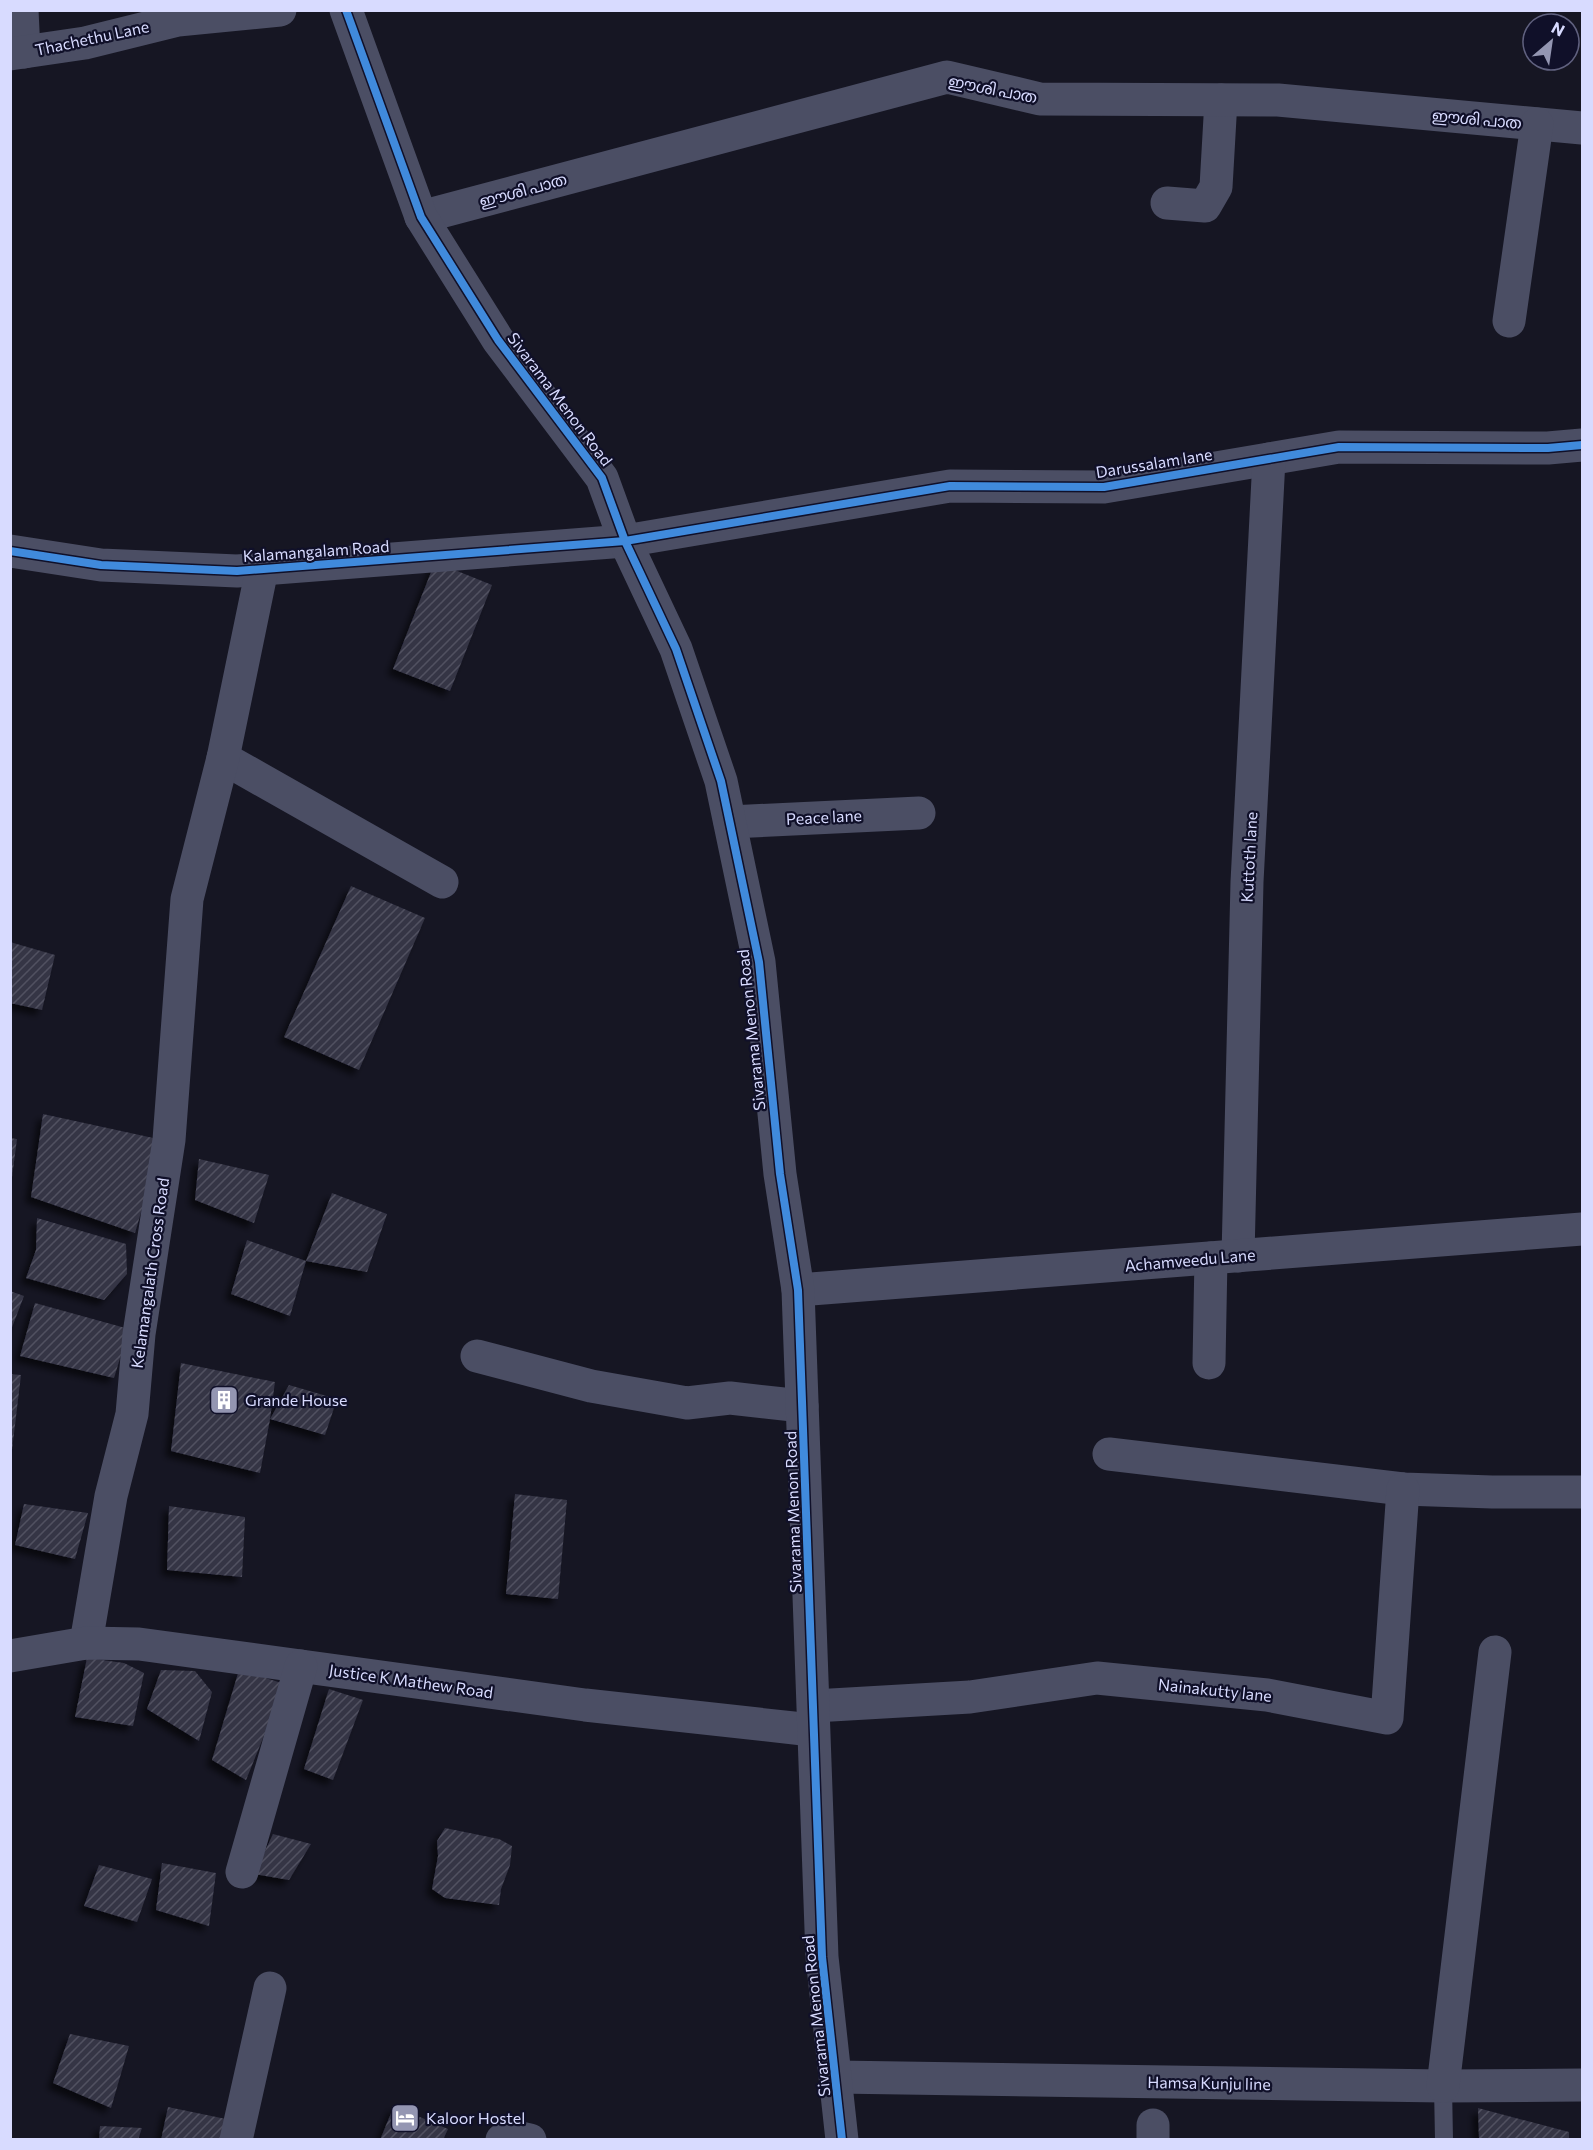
<svg xmlns="http://www.w3.org/2000/svg" width="1593" height="2150" font-family="Commissioner,'Noto Sans Malayalam',sans-serif">
<style>
.building{fill:url(#building-hatch);filter:url(#shadow)}
.lines{fill:none;stroke-linecap:round;stroke-linejoin:round}
.service{stroke:#4b4e64;stroke-width:18}
.minor{stroke:#4b4e64;stroke-width:33}
.tertiary{stroke:#4b4e64;stroke-width:33}
.cycleway-casing{stroke:#101029;stroke-width:11}
.cycleway{stroke:#408adc;stroke-width:8}
.labels{text-anchor:middle;stroke-width:4.5;stroke-linejoin:round;paint-order:stroke}
.street-label{font-size:16px;fill:#d8dbff;stroke:#101029}
.poi-label{font-size:16px;fill:#d8dbff;stroke:#101029;text-anchor:start}
</style>
<defs>
<pattern id="building-hatch" width="6" height="6" patternUnits="userSpaceOnUse" patternTransform="scale(1.5)"><rect width="6" height="6" fill="#343445"/><path d="M-1 1l2-2M0 6l6-6M5 7l2-2" fill="none" stroke="#515161"/></pattern>
<filter id="shadow"><feDropShadow dx="-5.5" dy="5.5" stdDeviation="3" flood-color="#0009"/></filter>
</defs>
<rect width="100%" height="100%" fill="#161623"/>
<g class="building">
<polygon points="435,562 492,585 450,691 393,669"/>
<polygon points="351,886 425,918 359,1070 284,1037"/>
<polygon points="10,942 55,955 42,1010 10,1003"/>
<polygon points="43,1114 158,1139 149,1185 135,1233 31,1197"/>
<polygon points="10,1138 17,1139 12,1177 10,1177"/>
<polygon points="199,1159 269,1175 254,1223 195,1200"/>
<polygon points="332,1193 387,1214 367,1272 306,1261 290,1316 231,1294 247,1240 306,1261"/>
<polygon points="37,1218 126,1244 127,1274 104,1300 26,1278 36,1250"/>
<polygon points="10,1291 24,1296 11,1330 10,1330"/>
<polygon points="35,1303 129,1329 114,1378 20,1356"/>
<polygon points="181,1363 275,1382 270,1419 289,1385 337,1399 325,1435 270,1419 260,1473 171,1451"/>
<polygon points="10,1374 21,1375 12,1450 10,1450"/>
<polygon points="515,1494 567,1500 558,1599 506,1594"/>
<polygon points="24,1504 88,1513 75,1559 15,1545"/>
<polygon points="169,1506 245,1517 242,1577 167,1570"/>
<polygon points="87,1658 124,1663 144,1673 133,1726 75,1717"/>
<polygon points="161,1670 195,1671 212,1692 199,1741 147,1709"/>
<polygon points="239,1670 285,1684 246,1780 212,1760"/>
<polygon points="329,1689 363,1700 333,1780 304,1769"/>
<polygon points="445,1828 499,1839 512,1846 510,1865 501,1889 499,1905 445,1898 432,1889 438,1856 437,1841"/>
<polygon points="273,1834 311,1844 289,1880 254,1874"/>
<polygon points="162,1863 216,1873 209,1926 156,1910"/>
<polygon points="99,1865 152,1879 137,1922 84,1906"/>
<polygon points="70,2034 129,2046 111,2108 53,2083"/>
<polygon points="394,2106 448,2129 443,2140 380,2140"/>
<polygon points="168,2107 226,2119 222,2140 161,2140"/>
<polygon points="1478,2108 1569,2132 1569,2140 1479,2140"/>
<polygon points="100,2126 142,2128 138,2140 99,2140"/>
</g>
<g class="lines">
<polyline class="service" points="1443,2086 1444,2140"/>
<g class="minor">
<polyline points="22,10 24,52"/>
<polyline points="10,54 85,43 178,20 280,10"/>
<polyline points="1167,203 1205,206 1216,187 1221,100"/>
<polyline points="421,217 947,77 1040,99 1278,100 1582,128"/>
<polyline points="1509,321 1537,124"/>
<polyline points="10,551 101,565 237,571 625,541 950,486 1104,487 1339,447 1548,448 1582,445"/>
<polyline points="223,758 442,882"/>
<polyline points="730,822 919,813"/>
<polyline points="1238,1256 1247,882 1269,459"/>
<polyline points="798,1290 1582,1229"/>
<polyline points="477,1356 591,1386 687,1403 730,1398 802,1406"/>
<polyline points="1209,1363 1211,1258"/>
<polyline points="1109,1454 1403,1489 1492,1492 1582,1492"/>
<polyline points="86,1643 111,1496 132,1414 139,1334 169,1140 187,899 223,758 262,569"/>
<polyline points="10,1656 86,1643 139,1644 585,1705 812,1730"/>
<polyline points="814,1706 970,1697 1097,1678 1267,1695 1387,1718 1403,1489"/>
<polyline points="242,1872 301,1666"/>
<polyline points="836,2077 1443,2086 1582,2085"/>
<polyline points="1443,2086 1495,1652"/>
<polyline points="236,2140 270,1988"/>
<polyline points="502,2140 517,2137 530,2140"/>
<polyline points="1153,2140 1153,2125"/>
</g>
<polyline class="tertiary" points="346,10 421,217 498,340 602,478 625,541 676,649 721,781 759,962 780,1174 798,1290 822,1957 842,2140"/>
<g class="cycleway-casing">
<g id="cycleway">
<polyline points="346,10 421,217 498,340 602,478 625,541 676,649 721,781 759,962 780,1174 798,1290 822,1957 842,2140"/>
<polyline points="10,551 101,565 237,571 625,541 950,486 1104,487 1339,447 1548,448 1582,445"/>
</g>
</g>
<use href="#cycleway" class="cycleway"/>
</g>
<defs>
<g id="building-square" transform="scale(1.5)"><rect x="-9" y="-9" width="18" height="18" rx="4" fill="#9496b2" stroke="#101029"/><path d="M-4-6H4V6H1V3H-1V6H-4ZM-2.5-4.3h1.7v1.8h-1.7ZM.8-4.3h1.7v1.8H.8ZM-2.5-1h1.7V.8h-1.7ZM.8-1h1.7V.8H.8Z" fill="#fff"/></g>
<g id="hotel-square" transform="scale(1.5)"><rect x="-9" y="-9" width="18" height="18" rx="4" fill="#9496b2" stroke="#101029"/><path d="M-6-4.5h1.5V1H6V5H4.5V3h-9V5H-6ZM-4 0a1.8 1.8 0 1 1 3.6 0ZM.5 0V-2.5h3Q6-2.5 6 0Z" fill="#fff"/></g>
</defs>
<g fill-rule="evenodd">
<use href="#building-square" x="224" y="1400"/>
<use href="#hotel-square" x="405" y="2118"/>
</g>
<g class="labels">
<g class="street-label">
<text transform="translate(92 38) rotate(-12)" y="6">Thachethu Lane</text>
<text transform="translate(993 89) rotate(11)" y="6">ഈശി പാത</text>
<text transform="translate(1477 119) rotate(5)" y="6">ഈശി പാത</text>
<text transform="translate(523 190) rotate(-15)" y="6">ഈശി പാത</text>
<text transform="translate(560 399) rotate(53)" y="6">Sivarama Menon Road</text>
<text transform="translate(1154 463) rotate(-9)" y="6">Darussalam lane</text>
<text transform="translate(316 551) rotate(-4)" y="6">Kalamangalam Road</text>
<text transform="translate(824 817) rotate(-3)" y="6">Peace lane</text>
<text transform="translate(1249 857) rotate(-87)" y="6">Kuttoth lane</text>
<text transform="translate(751 1030) rotate(-96)" y="6">Sivarama Menon Road</text>
<text transform="translate(1190 1260) rotate(-5)" y="6">Achamveedu Lane</text>
<text transform="translate(150 1273) rotate(-82)" y="6">Kelamangalath Cross Road</text>
<text transform="translate(793 1512) rotate(-92)" y="6">Sivarama Menon Road</text>
<text transform="translate(411 1681) rotate(8)" y="6">Justice K Mathew Road</text>
<text transform="translate(1215 1690) rotate(6)" y="6">Nainakutty lane</text>
<text transform="translate(816 2016) rotate(-96)" y="6">Sivarama Menon Road</text>
<text transform="translate(1209 2083) rotate(1)" y="6">Hamsa Kunju line</text>
</g>
<g class="poi-label">
<text x="245" y="1406">Grande House</text>
<text x="426" y="2124">Kaloor Hostel</text>
</g>
</g>
<rect width="1593" height="2150" fill="none" stroke="#d8dbff" stroke-width="24"/>
<g transform="translate(1551 42) rotate(29)"><circle r="28" fill="#101029" stroke="#60617f" stroke-width="1.5"/>
<path d="M0-4.5L10 22L0 15L-10 22Z" fill="#9496b2"/>
<text y="-9" font-size="16" font-weight="bold" text-anchor="middle" fill="#d8dbff">N</text>
</g>
</svg>
